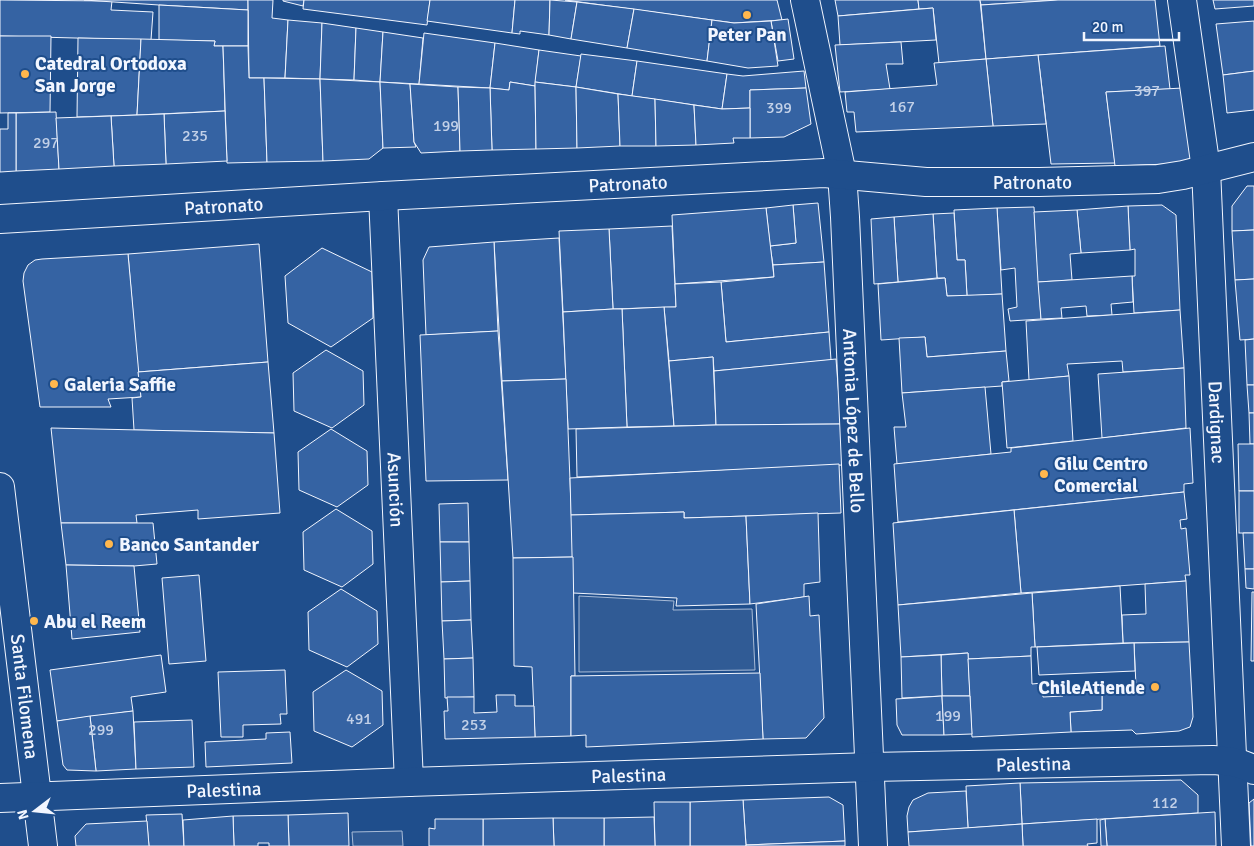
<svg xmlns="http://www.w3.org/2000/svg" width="1254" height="846" font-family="Signika,sans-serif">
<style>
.parking{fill:#305b95;stroke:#a8bbd7}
.building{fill:#3563a3;stroke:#f2f6ff}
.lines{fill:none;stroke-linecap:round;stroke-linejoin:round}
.street-casing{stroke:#f2f6ff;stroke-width:30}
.street{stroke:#1f4e8c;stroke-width:28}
.poi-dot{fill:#ffb74d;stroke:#1f4e8c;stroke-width:2}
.labels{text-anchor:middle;stroke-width:4;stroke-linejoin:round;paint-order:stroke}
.number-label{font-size:16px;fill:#c3d1e8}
.poi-label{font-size:19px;font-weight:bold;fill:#f2f6ff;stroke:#1f4e8c;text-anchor:start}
.street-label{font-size:19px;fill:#f2f6ff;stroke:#1f4e8c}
</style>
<rect width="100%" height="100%" fill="#1f4e8c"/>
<g class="parking">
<polygon points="579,596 674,601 673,610 752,609 755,670 579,672"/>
<polygon points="402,831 403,846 353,846 352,832"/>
</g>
<g class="building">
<polygon points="0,0 112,1 111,10 153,12 151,40 0,36"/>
<polygon points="84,0 248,0 248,10 159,5"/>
<polygon points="248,0 273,0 272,18 288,20 285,78 249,78"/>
<polygon points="283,0 304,0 303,6 283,1"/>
<polygon points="304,0 430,0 427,25 303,9"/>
<polygon points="430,0 515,0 512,33 427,21"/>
<polygon points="515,0 550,0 549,35 520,31 520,34 512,33"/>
<polygon points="550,0 577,2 571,39 549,35"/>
<polygon points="565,0 777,0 782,20 734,23"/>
<polygon points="835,0 918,0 919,9 838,16"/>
<polygon points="918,0 980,0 986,59 939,63 933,8 919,9"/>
<polygon points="980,0 1058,0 981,5"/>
<polygon points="1058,0 1155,0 1160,46 986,59 981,5"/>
<polygon points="1213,0 1254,0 1254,6 1215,9"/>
<polygon points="577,2 634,9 627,48 571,39"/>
<polygon points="159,5 248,10 248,46 214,46 215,41 159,40"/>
<polygon points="933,8 936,40 840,45 838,16"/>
<polygon points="634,9 712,20 707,61 627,48"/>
<polygon points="788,19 794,59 778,61 771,21"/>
<polygon points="288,20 322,23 320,79 285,78"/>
<polygon points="712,20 734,23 771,21 778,66 748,68 707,61"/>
<polygon points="1254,21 1254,71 1223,75 1216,24"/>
<polygon points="322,23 356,28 354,80 320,79"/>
<polygon points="356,28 383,32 380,82 354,80"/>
<polygon points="383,32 423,38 419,84 380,82"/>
<polygon points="424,33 495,43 490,88 419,84"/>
<polygon points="0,36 51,36 50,112 0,113"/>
<polygon points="78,38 141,39 137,115 77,117"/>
<polygon points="141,39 215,41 214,46 223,46 225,111 137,115"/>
<polygon points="901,42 903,64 886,64 890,89 840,92 835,45"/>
<polygon points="495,43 539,50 535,86 510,82 509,90 490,88"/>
<polygon points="223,46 248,46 249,78 264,78 267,162 227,163"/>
<polygon points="1165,46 1170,89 1106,92 1115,163 1051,164 1038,55"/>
<polygon points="539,50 581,56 576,87 535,82"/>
<polygon points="581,54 637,61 632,96 576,87"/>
<polygon points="1038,55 1046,124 993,126 986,59"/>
<polygon points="986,59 993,126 856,132 854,112 847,112 845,92 937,85 934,63"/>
<polygon points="637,61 727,74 722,109 632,96"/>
<polygon points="804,71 806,88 750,90 750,108 722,109 727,74 743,76"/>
<polygon points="1254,71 1254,110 1227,113 1223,75"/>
<polygon points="264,78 320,79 323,161 267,162"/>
<polygon points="320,79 380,82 383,148 369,159 323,161"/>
<polygon points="380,82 410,84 414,142 416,147 383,148"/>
<polygon points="510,82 535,86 536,149 492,150 490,88 509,90"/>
<polygon points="535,82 576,87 577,148 536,149"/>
<polygon points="410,84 458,87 460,151 421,153 414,142"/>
<polygon points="458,87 490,88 492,150 460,151"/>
<polygon points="576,87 618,94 620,146 577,148"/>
<polygon points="806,88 811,124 784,137 750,138 750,90"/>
<polygon points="1183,88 1194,163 1115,166 1106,92"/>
<polygon points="618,94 655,99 656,146 620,146"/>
<polygon points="655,99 694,105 696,145 656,146"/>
<polygon points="694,105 722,109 750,108 750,138 733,138 734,143 696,145"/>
<polygon points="225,111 227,161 166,164 164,114"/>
<polygon points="56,112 59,169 16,171 16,113"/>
<polygon points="8,113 16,113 16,171 0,172 0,129 8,129"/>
<polygon points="164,114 166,164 114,166 111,116"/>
<polygon points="111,116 114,166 59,169 56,118"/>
<polygon points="1247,186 1254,186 1254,230 1232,231 1232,206"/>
<polygon points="818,203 824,262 773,265 770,246 796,243 793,205"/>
<polygon points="793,205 796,243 770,246 766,208"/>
<polygon points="1162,205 1176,215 1180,310 1134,313 1132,276 1135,276 1135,249 1130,250 1128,206"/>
<polygon points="1128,206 1130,250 1081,253 1077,210"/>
<polygon points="1034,207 1041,319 1010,321 1008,309 1017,307 1015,268 1001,270 997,208"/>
<polygon points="766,208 774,277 675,284 672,215"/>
<polygon points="997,208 1002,294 967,296 965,260 957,260 954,210"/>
<polygon points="1077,210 1081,253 1070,254 1072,280 1038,282 1034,212"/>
<polygon points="954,213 957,260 965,260 967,296 947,296 945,278 937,278 933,214"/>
<polygon points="933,214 937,278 898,282 894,217"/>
<polygon points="894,217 898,282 874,284 871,219"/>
<polygon points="672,226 676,307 613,309 609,229"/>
<polygon points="609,229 613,309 563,312 559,231"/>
<polygon points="1254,230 1254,279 1235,280 1232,231"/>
<polygon points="559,238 566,379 502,381 494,242"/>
<polygon points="494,242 498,331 426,335 423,260 429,247"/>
<polygon points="259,244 268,362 138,372 128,254"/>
<polygon points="322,248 372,272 373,318 331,347 288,323 285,276"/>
<polygon points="128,254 141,397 108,399 111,407 40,407 23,281 24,273 28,265 35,260 42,259"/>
<polygon points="824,262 829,332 726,342 721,282 774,277 773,265"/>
<polygon points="1132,276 1133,302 1111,304 1112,315 1087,316 1086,306 1061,308 1062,318 1041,319 1038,282"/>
<polygon points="945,278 947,296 1002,294 1006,351 927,357 925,337 881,340 878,284"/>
<polygon points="1254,279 1254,339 1240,340 1235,280"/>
<polygon points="721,282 726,342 829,332 831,360 714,371 713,357 669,361 664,307 676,307 675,284"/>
<polygon points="664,307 674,426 627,427 622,309"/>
<polygon points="613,309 622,309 627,427 568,429 563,312"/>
<polygon points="1180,310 1184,368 1123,372 1122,361 1067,364 1069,376 1029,380 1026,321"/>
<polygon points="498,331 508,480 426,481 420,335"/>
<polygon points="925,337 927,357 1006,351 1009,381 1002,382 1002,386 902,393 899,338"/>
<polygon points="1254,339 1254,385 1247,385 1245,340"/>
<polygon points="326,350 363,371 364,405 332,428 294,411 293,373"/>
<polygon points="713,357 716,425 674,426 669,361"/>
<polygon points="836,359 841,424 716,425 714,371"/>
<polygon points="268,362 274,433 134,430 132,398 141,397 138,372"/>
<polygon points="1184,368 1186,428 1102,438 1098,374"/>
<polygon points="1069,376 1073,441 1007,448 1002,382"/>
<polygon points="566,379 573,557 513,558 502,381"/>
<polygon points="1247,385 1254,385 1254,413 1249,413"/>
<polygon points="985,387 991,454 897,464 894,427 906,427 902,393"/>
<polygon points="1249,413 1254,413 1254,444 1250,444"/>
<polygon points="841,424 843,465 577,477 576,429 716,425"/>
<polygon points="51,428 274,433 280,513 198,519 198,510 136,515 137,523 61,523"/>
<polygon points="1190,428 1193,483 1184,484 1184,492 898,522 894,464 1011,452 1011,448"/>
<polygon points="331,429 367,451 368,485 337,507 299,490 298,452"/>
<polygon points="1238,444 1254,444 1254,491 1239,491"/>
<polygon points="839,464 841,513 684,518 684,512 571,515 570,478"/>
<rect x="1239" y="491" width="15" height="42"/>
<polygon points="1184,492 1187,519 1180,520 1181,529 1186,528 1190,575 1185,575 1186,581 1021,593 1014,510"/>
<polygon points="468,503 469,542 440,542 439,504"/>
<polygon points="336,509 372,531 373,564 342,587 304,570 303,532"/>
<polygon points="1014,510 1021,593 898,605 893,523"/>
<polygon points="684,512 684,518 746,516 750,604 676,606 677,598 573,593 571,515"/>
<polygon points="818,513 820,582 804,584 804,597 750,604 746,516"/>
<polygon points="61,523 153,523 157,564 134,566 66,565"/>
<polygon points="1243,533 1254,533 1254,569 1245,569"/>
<polygon points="440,542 469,542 470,581 441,582"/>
<polygon points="573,557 575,676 571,676 571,736 535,737 532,667 514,666 513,558"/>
<polygon points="66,565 134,566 140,632 72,639"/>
<polygon points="1245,569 1254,569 1254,589 1246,588"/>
<polygon points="199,575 206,661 169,664 162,578"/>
<polygon points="470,581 471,620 442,621 441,582"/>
<polygon points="1186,581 1189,642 1123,643 1122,615 1146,614 1145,584"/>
<polygon points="1120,586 1123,643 1035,647 1032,593"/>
<polygon points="341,589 377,611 378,644 347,667 309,650 308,612"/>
<polygon points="1252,592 1254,592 1254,661 1251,661"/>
<polygon points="1032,593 1035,647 1031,647 1031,656 968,659 968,653 901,657 898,605"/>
<polygon points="809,596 810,616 819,615 824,718 806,738 763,739 756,604"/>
<polygon points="471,620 473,658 444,659 442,621"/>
<polygon points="1189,642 1193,717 1190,727 1179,731 1136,734 1132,730 1071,732 1070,712 1102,710 1102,688 1136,686 1134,643"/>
<polygon points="1134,643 1135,671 1039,675 1037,647"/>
<polygon points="968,653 970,696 942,696 941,655"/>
<polygon points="161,655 166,692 131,697 133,711 57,721 50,670"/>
<polygon points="941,655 942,696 902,698 901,657"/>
<polygon points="1031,656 1032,684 1042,683 1043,697 1063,696 1063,690 1102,688 1102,710 1070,712 1071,732 972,737 968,659"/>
<polygon points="473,658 474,697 445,698 444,659"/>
<polygon points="285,670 287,714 280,714 281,724 243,725 243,737 221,737 218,672"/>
<polygon points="346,670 382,691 383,725 352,747 314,731 313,692"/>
<polygon points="760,673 763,739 586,747 586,735 571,736 571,676"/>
<polygon points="496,695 515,695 515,706 534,706 535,737 445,739 444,711 448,711 447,697 474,697 474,713 497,712"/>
<polygon points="942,696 944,735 902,735 897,725 896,699"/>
<polygon points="942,696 970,696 972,734 944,735"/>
<polygon points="133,711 136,769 96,771 90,716"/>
<polygon points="90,716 96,771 67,770 63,765 57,721"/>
<polygon points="192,720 194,767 136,769 134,722"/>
<polygon points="290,732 292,763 206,767 205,742 266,739 266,733"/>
<polygon points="1181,780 1198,795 1198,813 1022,824 1020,783"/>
<polygon points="1020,783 1022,824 968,828 966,786"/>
<polygon points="966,791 968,828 908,832 907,816 909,807 913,800 928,793"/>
<polygon points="829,797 843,805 845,841 746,845 743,800"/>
<polygon points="1254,799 1254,846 1251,846 1249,803"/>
<polygon points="743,800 746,846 690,846 690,802"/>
<polygon points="654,802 690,802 690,846 655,846"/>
<polygon points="1215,812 1216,846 1107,846 1105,819"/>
<polygon points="348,813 349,846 289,846 288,815"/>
<polygon points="182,814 184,846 149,846 146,815"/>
<polygon points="288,815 289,846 269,846 269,843 258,843 258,846 234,846 233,816"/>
<polygon points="233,816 234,846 184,846 183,820"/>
<polygon points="654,817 655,846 604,846 604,818"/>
<polygon points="553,818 604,818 604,846 554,846"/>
<polygon points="553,818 554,846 483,846 483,819"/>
<polygon points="435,819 483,819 483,846 429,846 429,828 435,829"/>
<polygon points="1097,819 1097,843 1087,844 1088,846 1023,846 1022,824"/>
<polygon points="1105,819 1107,846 1101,846 1100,820"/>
<polygon points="147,821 149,846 76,846 75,836 86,824"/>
<polygon points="1022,824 1023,846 909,846 908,832"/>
<polygon points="845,841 845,846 746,846 746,845"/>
</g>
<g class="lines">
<g class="street-casing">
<g id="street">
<path id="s1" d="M805,0L842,174L845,217L873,846"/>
<path id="s2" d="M1182,0L1206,169L1236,846"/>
<path id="s3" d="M383,196L409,782"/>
<path id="s4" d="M0,219L383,196L824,173L926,182H1039L1158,179L1183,175L1254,157"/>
<path id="s5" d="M0,487L43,846"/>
<path id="s6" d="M0,798L409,782L871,767L1213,760C1228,761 1241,762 1254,770"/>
</g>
</g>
<use href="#street" class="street"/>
</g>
<g class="poi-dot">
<circle cx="747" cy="15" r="5"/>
<circle cx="25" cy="74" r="5"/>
<circle cx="54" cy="384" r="5"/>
<circle cx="1044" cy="474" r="5"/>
<circle cx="109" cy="544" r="5"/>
<circle cx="34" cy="621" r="5"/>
<circle cx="1155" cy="687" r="5"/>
</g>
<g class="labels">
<g class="number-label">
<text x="1147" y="96">397</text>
<text x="902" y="112">167</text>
<text x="779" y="113">399</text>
<text x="446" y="131">199</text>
<text x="195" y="141">235</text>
<text x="46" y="148">297</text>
<text x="948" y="721">199</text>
<text x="359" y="724">491</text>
<text x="474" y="730">253</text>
<text x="101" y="735">299</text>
<text x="1165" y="808">112</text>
</g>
<g class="poi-label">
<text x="747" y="41" text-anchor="middle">Peter Pan</text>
<text x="35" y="70">Catedral Ortodoxa<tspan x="35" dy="22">San Jorge</tspan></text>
<text x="64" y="391">Galeria Saffie</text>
<text x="1054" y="470">Gilu Centro<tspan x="1054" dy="22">Comercial</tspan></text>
<text x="119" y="551">Banco Santander</text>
<text x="44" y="628">Abu el Reem</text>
<text x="1145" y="694" text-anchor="end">ChileAtiende</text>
</g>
<g class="street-label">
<text dy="7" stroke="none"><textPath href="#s4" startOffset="1034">Patronato</textPath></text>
<text dy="7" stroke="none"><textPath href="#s4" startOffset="629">Patronato</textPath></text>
<text dy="7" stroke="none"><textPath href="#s4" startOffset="224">Patronato</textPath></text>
<text dy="7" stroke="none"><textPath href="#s1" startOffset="425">Antonia López de Bello</textPath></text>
<text dy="7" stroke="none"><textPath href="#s2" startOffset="424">Dardignac</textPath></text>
<text dy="7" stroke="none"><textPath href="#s3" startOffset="294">Asunción</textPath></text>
<text dy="7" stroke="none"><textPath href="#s5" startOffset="211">Santa Filomena</textPath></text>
<text dy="7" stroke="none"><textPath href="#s6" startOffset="1034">Palestina</textPath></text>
<text dy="7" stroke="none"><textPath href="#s6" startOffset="629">Palestina</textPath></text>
<text dy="7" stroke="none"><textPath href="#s6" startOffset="224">Palestina</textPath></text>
</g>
</g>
<g transform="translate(35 811) rotate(254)" stroke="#1f4e8c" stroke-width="4" paint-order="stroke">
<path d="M0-4L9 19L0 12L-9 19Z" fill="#f2f6ff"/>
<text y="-8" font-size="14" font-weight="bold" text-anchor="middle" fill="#f2f6ff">N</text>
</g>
<path d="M1084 32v8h95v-8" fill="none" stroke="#f2f6ff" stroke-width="2.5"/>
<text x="1092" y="32" font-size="15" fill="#f2f6ff" stroke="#1f4e8c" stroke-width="4" paint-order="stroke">20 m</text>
</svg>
